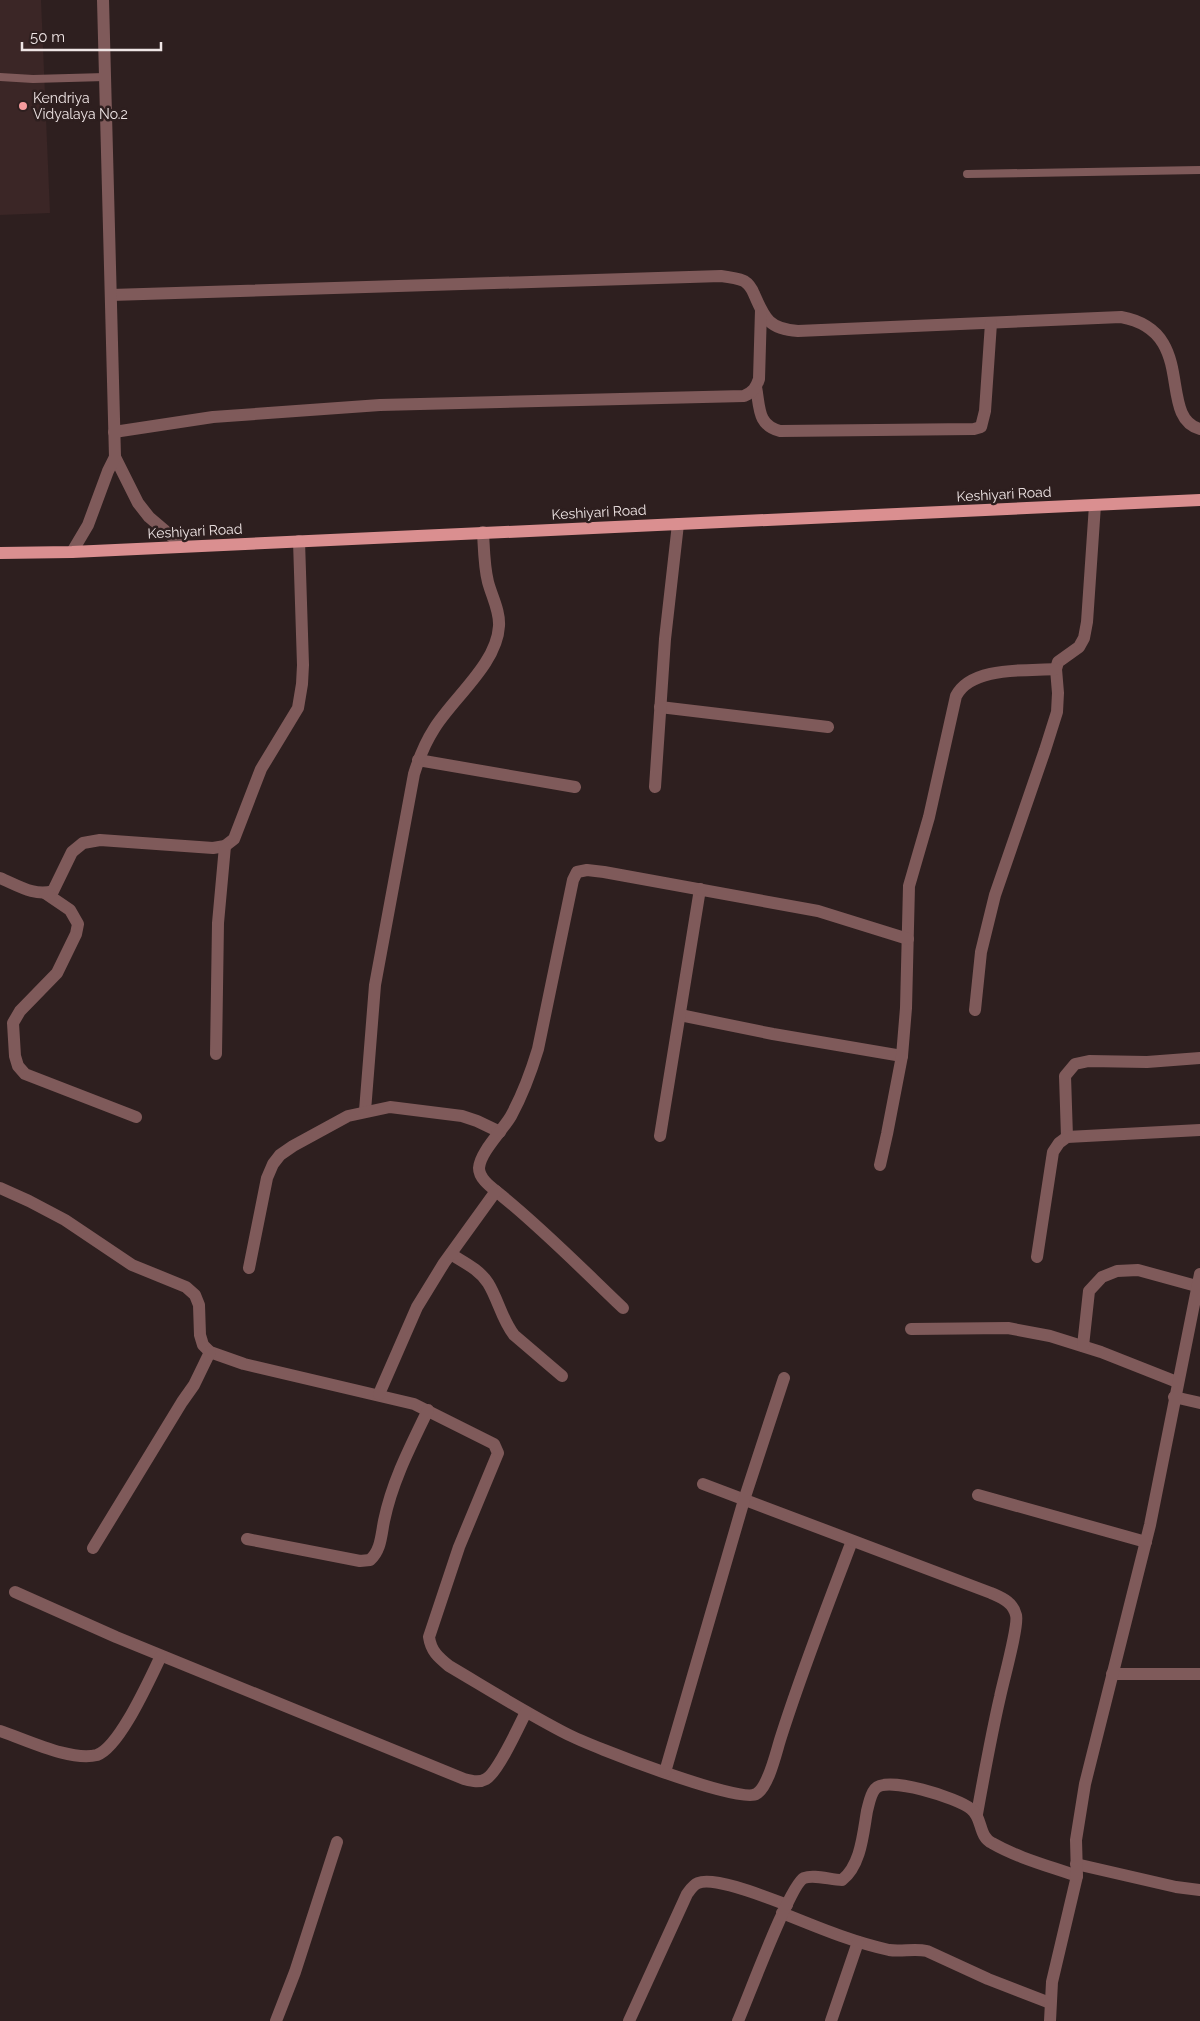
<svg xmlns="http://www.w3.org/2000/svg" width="1200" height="2021" font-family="Raleway,sans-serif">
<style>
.built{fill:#3b2626}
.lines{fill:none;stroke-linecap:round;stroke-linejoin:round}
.service{stroke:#7f5a5a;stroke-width:8}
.minor{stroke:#7f5a5a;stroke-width:12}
.tertiary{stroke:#7f5a5a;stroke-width:12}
.primary{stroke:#da8f90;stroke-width:12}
.poi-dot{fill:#f59b9d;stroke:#2e1f1f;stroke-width:2}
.labels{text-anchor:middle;stroke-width:5;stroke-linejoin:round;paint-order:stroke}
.poi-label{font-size:14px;fill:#efe5e5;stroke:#2e1f1f;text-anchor:start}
.street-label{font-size:14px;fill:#efe5e5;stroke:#2e1f1f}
</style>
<rect width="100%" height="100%" fill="#2e1f1f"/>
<polygon class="built" points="0,0 41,0 50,213 0,215"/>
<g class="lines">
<g class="service">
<polyline points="0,77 33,79 105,77"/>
<polyline points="967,174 1200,170"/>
</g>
<g class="minor">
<path d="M111,295L721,276C729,277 737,278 744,281C749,284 752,289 754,294C765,319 769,329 798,331L1121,317C1199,331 1156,417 1200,429"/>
<path d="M756,387C760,407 757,425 780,431L974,429L981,427L985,411L991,323"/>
<path d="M114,432L213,417L380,405L744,396C753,392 756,388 759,379L761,310"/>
<polyline points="660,707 828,727"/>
<polyline points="418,760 575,787"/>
<polyline points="655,787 665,639 678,524"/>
<path d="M0,878C17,885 35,897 53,891L72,852L83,843L100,840L213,848L225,846L234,839L261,769L298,708L302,684L303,665L299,541"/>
<polyline points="45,893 70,910 78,924 76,934 57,973 20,1011 13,1023 15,1056 18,1066 25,1074 136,1117"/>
<polyline points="975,1010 981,952 995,895 1045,750 1057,712 1058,693 1056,669 1058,662 1079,647 1084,638 1087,622 1095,505"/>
<polyline points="680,1015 773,1034 902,1056"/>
<polyline points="216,1054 218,923 225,846"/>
<path d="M365,1111L375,985L414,774C419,758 425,743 434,729C453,698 497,664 499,626C500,611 492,597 488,582C484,566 484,549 483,532"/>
<polyline points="660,1136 700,889"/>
<polyline points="1067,1137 1065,1076 1075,1064 1089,1061 1147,1062 1200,1058"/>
<path d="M880,1165L887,1134L902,1056L906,1008L909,886L929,817L956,696C971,666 1026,671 1056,669"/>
<path d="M0,1188L29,1201L65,1220L132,1265L186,1287L195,1295L199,1305L200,1335L203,1345L210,1352L244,1364L414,1404L494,1444L498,1453L459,1547L429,1637C431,1651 438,1657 449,1666C488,1689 526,1713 567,1734C590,1746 739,1804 756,1794C768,1788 776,1753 780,1740C801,1673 827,1607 852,1541"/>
<path d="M451,1254C463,1262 479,1269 488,1283C498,1299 502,1320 514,1335L562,1376"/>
<polyline points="1037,1257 1053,1152 1059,1143 1067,1137 1200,1130"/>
<polyline points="249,1268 267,1178 273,1164 280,1155 293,1146 348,1116 390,1107 462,1116 477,1121 500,1132"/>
<path d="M623,1308C583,1270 545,1231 502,1196C494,1189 479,1180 479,1168C480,1152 503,1130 511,1116C523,1094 531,1072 538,1049L573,880L577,872L587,870L604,872L818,911L908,939"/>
<polyline points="911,1329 1008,1328 1050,1336 1101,1352 1177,1382"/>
<polyline points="1083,1346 1089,1291 1102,1277 1117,1271 1138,1270 1200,1287"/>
<polyline points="379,1394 417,1307 444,1263 496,1191"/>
<polyline points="1174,1397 1200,1403"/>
<path d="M703,1484L991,1593C1002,1598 1013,1602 1016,1615C1019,1625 1003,1682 1000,1697C991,1736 984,1775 977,1814"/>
<polyline points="978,1495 1146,1542"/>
<path d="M247,1539L360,1561L370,1560C381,1550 381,1536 384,1521C392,1482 410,1447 428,1410"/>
<polyline points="93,1548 182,1402 194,1385 210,1352"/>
<path d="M15,1592L116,1637L464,1779C472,1781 479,1783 486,1779C498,1772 519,1726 526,1712"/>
<polyline points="1112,1674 1200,1674"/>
<path d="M0,1731C25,1739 71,1762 97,1755C120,1747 150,1678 161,1656"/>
<polyline points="665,1772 744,1500 784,1378"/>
<polyline points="1076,1864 1176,1887 1200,1890"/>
<path d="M782,1913C817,1927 852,1942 889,1950C902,1952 914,1948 927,1951L988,1979L1050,2003"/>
<polyline points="276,2021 295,1972 337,1842"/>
<path d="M629,2021L687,1894C690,1890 693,1885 698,1883C715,1876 768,1898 787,1905"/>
<path d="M738,2021C747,2001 790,1884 804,1878C814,1874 831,1880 842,1880C861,1865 863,1834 867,1811C869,1804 870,1795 875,1789C886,1775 958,1798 971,1809C983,1818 978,1836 992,1843C1018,1858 1049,1866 1077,1876"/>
<polyline points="831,2021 858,1942"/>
<polyline points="1050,2021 1052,1982 1077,1876 1076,1840 1085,1784 1150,1525 1200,1274"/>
</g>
<g class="tertiary">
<polyline points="115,457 138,503 149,517 183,546"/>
<polyline points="72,552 88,525 108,471 115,457 103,0"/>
</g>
<polyline class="primary" points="0,553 72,552 1200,500"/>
</g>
<circle class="poi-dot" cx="23" cy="106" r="5"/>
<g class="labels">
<g class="poi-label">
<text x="33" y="103">Kendriya<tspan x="33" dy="16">Vidyalaya No.2</tspan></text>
</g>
<g class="street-label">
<text transform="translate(1004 494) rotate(-3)" y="5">Keshiyari Road</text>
<text transform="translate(599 512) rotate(-3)" y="5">Keshiyari Road</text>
<text transform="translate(195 531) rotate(-3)" y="5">Keshiyari Road</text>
</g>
</g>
<path d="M22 42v8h139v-8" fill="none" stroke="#efe5e5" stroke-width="2.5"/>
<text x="30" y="42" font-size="15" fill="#efe5e5" stroke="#2e1f1f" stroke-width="4" paint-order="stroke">50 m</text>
</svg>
